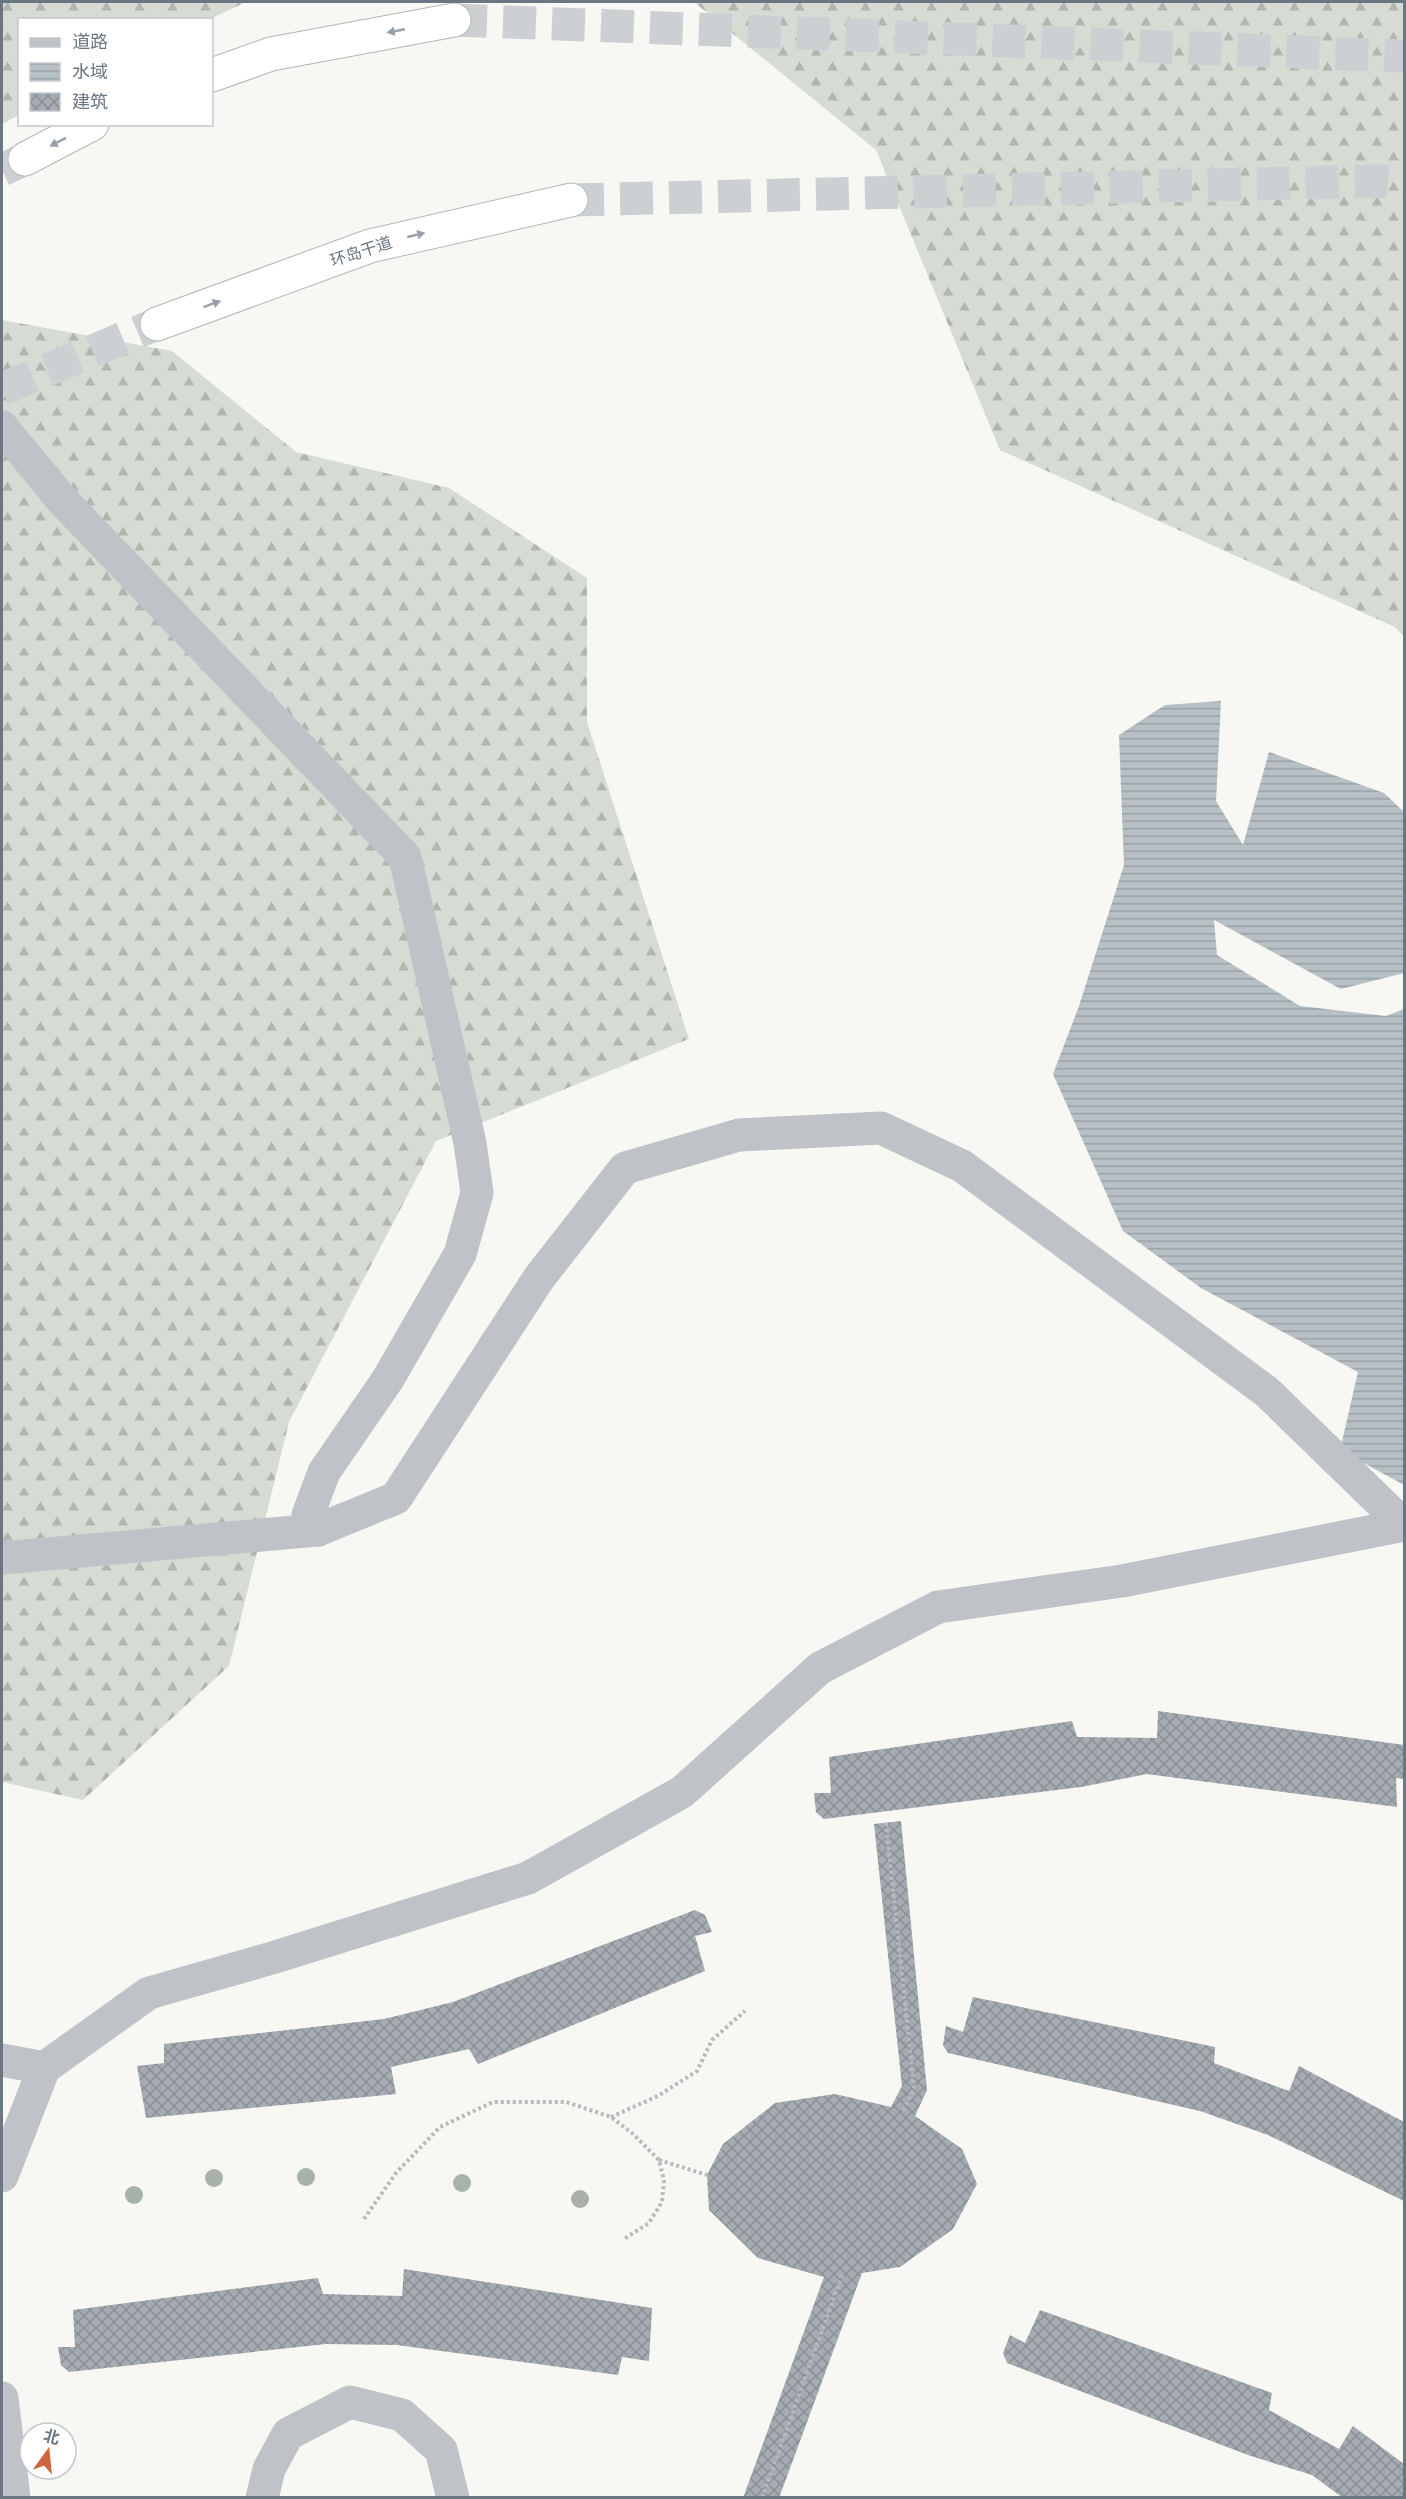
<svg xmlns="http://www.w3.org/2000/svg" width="1406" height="2499" font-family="Roboto,'Noto Sans SC',sans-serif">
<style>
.forest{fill:url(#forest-firs)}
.water{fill:url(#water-rules)}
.building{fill:url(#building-cross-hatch)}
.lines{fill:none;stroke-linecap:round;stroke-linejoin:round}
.highway-tunnel{stroke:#cdd0d2;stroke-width:33;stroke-dasharray:33 16;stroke-linecap:butt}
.highway-casing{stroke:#b3b6b9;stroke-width:35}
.path{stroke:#b7babc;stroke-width:4;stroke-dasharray:3 3;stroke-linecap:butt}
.minor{stroke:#bfc2c6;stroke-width:33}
.highway{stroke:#fff;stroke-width:33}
.tree{fill:#a9b2a7}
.oneway{fill:#979fa8}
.labels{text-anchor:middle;stroke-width:6;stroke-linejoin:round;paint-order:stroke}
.street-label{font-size:16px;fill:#6a7682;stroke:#fff}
</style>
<defs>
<pattern id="forest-firs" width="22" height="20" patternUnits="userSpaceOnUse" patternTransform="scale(1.5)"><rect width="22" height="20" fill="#d6dbd4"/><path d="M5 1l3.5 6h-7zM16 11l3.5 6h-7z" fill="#b2b6b1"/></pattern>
<pattern id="water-rules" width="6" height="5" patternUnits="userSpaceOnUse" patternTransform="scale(1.5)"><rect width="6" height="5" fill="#b7c0c5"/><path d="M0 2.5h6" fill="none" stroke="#99a1a5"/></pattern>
<pattern id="building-cross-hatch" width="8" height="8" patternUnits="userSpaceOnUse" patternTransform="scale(1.5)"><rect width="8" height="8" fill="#a4abb1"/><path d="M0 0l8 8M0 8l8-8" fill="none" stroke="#8a9095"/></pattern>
</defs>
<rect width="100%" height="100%" fill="#f7f7f4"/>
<g class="forest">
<polygon points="2,2 246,2 210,19 20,20 19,115 2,124"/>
<polygon points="694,2 1404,2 1404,637 1395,627 1000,450 876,150"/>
<polygon points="2,320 172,351 296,452 449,488 587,578 587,722 689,1039 436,1141 289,1422 229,1666 83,1800 2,1782"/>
</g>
<polygon class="water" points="1221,701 1216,801 1243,845 1269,752 1384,793 1404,812 1404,973 1341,989 1214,920 1217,955 1300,1006 1386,1016 1404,1009 1404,1485 1340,1450 1358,1372 1201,1288 1123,1231 1053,1074 1079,1006 1124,865 1119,735 1165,705"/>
<g class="building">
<polygon points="1158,1711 1404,1745 1404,1779 1396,1778 1397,1807 1147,1774 1081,1787 824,1819 816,1812 814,1793 831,1793 829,1757 1072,1721 1077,1737 1157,1738"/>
<polygon points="901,1821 927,2090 915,2116 962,2149 977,2184 953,2229 900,2267 862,2273 779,2498 743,2498 824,2277 758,2258 709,2210 707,2175 723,2144 775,2103 835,2094 891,2107 902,2086 874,1824"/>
<polygon points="695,1910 705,1915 712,1932 695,1936 705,1971 478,2064 469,2049 391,2067 396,2094 146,2118 137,2066 164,2063 164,2044 384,2019 453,2002"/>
<polygon points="973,1997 1215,2047 1214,2063 1289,2091 1299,2066 1404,2122 1404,2201 1268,2135 1200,2111 948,2053 943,2045 946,2026 963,2032"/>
<polygon points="404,2269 652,2308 649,2361 622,2357 618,2375 397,2345 326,2344 69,2372 61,2365 58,2347 75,2347 73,2310 318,2278 323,2294 402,2296"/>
<polygon points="1040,2310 1272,2393 1269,2410 1339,2449 1353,2426 1404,2464 1404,2498 1343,2498 1312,2475 1248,2455 1007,2363 1003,2353 1010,2335 1025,2343"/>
</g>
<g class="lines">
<g class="highway-tunnel">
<polyline points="454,20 1404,56"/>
<polyline points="2,170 25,159"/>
<polyline points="571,200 1378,181 1404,183"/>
<polyline points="2,389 157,324"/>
</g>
<g class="highway-casing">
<g id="highway">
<polyline points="212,75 271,54 454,20"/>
<polyline points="25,159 92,124"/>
<polyline points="157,324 370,246 571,200"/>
</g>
</g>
<g class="path">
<polyline points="886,1823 914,2088 903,2112"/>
<polyline points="611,2117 658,2096 697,2071 712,2040 745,2011"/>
<polyline points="659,2160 707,2175"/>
<polyline points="364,2219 396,2173 440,2127 493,2102 566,2102 611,2117 633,2134 659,2160 664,2181 662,2202 649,2223 624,2239"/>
<polyline points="762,2498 842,2275"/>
</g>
<g class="minor">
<polyline points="2,427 62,500 405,857 470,1143 477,1193 460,1254 388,1379 324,1472 308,1515 318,1530 396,1498 539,1278 625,1168 739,1135 881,1128 962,1166 1267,1392 1404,1525"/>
<polyline points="2,1558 318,1530"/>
<polyline points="2,2060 44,2068 149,1993 272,1958 528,1878 682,1792 820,1668 938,1607 1122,1581 1404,1525"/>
<polyline points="2,2176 44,2068"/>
<polyline points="2,2398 14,2498"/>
<polyline points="262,2498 269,2469 288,2434 350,2402 402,2415 441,2450 453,2498"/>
</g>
<use href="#highway" class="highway"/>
</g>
<g class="tree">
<circle cx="306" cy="2177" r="9"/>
<circle cx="214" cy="2178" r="9"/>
<circle cx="462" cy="2183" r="9"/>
<circle cx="134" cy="2195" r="9"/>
<circle cx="580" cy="2199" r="9"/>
</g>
<defs><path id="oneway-solid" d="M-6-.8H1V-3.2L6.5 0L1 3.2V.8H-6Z" transform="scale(1.5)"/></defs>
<g class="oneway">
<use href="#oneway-solid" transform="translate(396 31) rotate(169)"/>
<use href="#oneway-solid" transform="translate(58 142) rotate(153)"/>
<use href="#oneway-solid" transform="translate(416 235) rotate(-13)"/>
<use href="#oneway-solid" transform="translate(212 304) rotate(-20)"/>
</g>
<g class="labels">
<g class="street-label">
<text transform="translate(361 251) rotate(-18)" y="6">环岛干道</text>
</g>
</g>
<rect width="1406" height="2499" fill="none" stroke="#6a7682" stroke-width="6"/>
<rect x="18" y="18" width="195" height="108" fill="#ffffff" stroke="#c3c8cd" stroke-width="1.5"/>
<rect x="30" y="38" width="30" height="9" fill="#bfc2c6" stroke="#c3c8cd" stroke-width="1.5"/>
<text x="72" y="48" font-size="18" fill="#6a7682">道路</text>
<rect x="30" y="63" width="30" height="18" fill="url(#water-rules)" stroke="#c3c8cd" stroke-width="1.5"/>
<text x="72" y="78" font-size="18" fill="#6a7682">水域</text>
<rect x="30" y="93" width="30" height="18" fill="url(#building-cross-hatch)" stroke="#c3c8cd" stroke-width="1.5"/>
<text x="72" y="108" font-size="18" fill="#6a7682">建筑</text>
<g transform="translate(48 2451) rotate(15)"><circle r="28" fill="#ffffff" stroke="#c3c8cd" stroke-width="1.5"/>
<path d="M0-4.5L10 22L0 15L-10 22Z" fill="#ce653d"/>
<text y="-9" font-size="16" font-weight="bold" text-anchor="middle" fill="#6a7682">北</text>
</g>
</svg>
